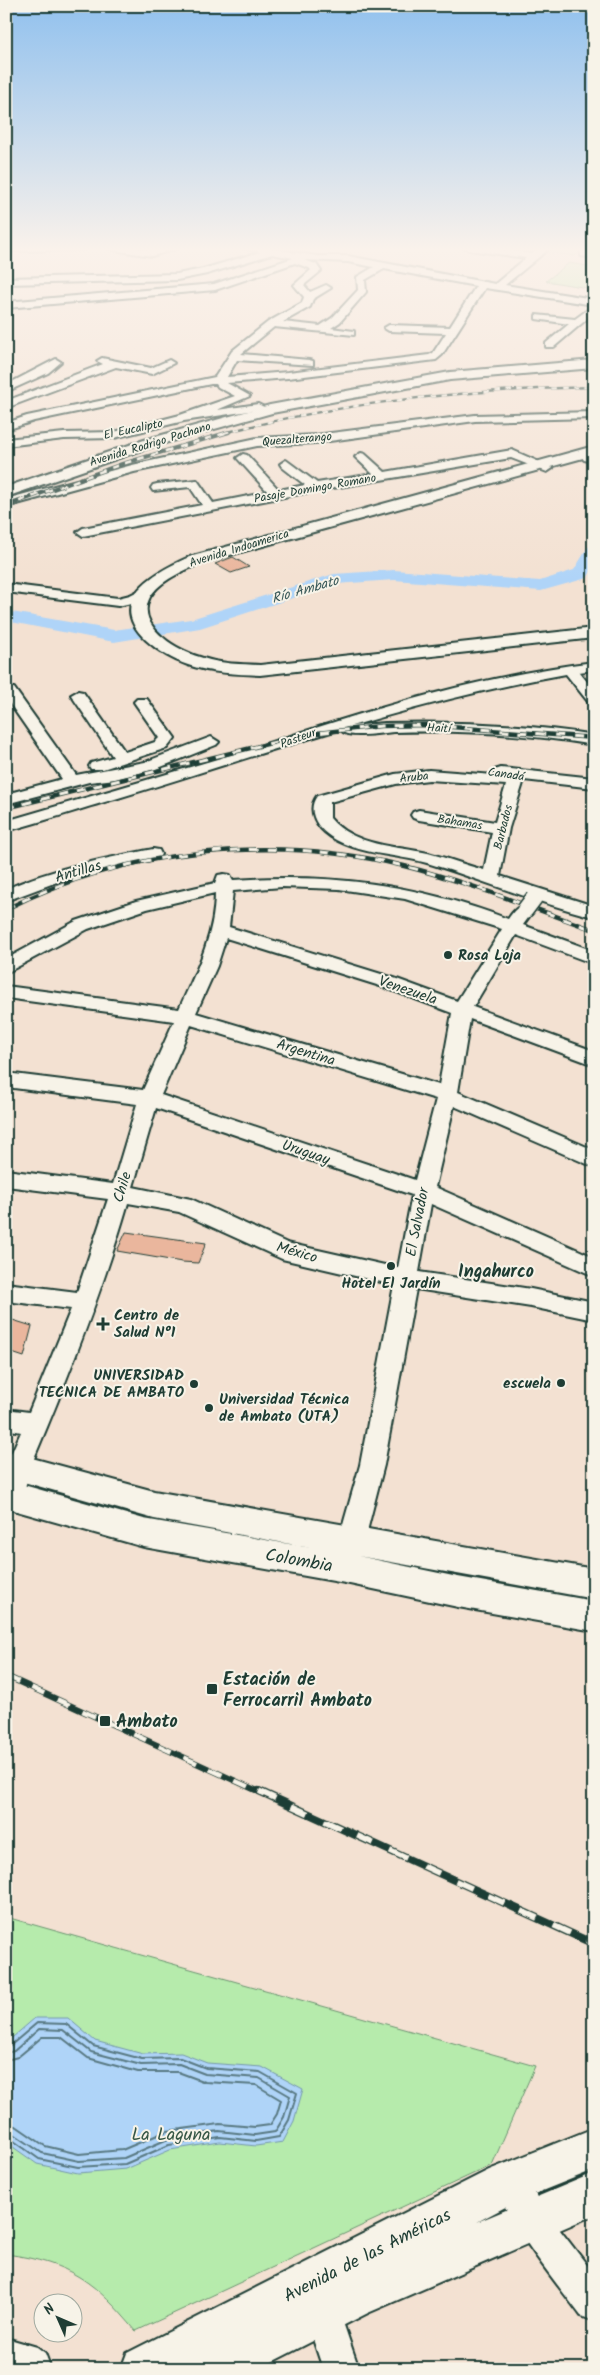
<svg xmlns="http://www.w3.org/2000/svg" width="600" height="2375" font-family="Kalam,sans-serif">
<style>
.green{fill:#b6ebac;stroke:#6a9470}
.water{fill:#afd4f8;stroke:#7598aa}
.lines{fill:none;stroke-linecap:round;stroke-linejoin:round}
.shore{stroke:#597982;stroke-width:2}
.river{fill:#afd4f8;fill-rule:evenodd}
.building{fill:#eab69d;stroke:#1f3d34}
.minor-casing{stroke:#1f3d34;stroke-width:4}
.major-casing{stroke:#1f3d34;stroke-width:4}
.minor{fill:#f7f3e8;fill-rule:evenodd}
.major{fill:#f7f3e8;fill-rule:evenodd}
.rail-far4-casing{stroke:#1f3d34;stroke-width:2.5}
.rail-far3-casing{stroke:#1f3d34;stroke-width:4}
.rail-far2-casing{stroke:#1f3d34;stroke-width:4.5}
.rail-far1-casing{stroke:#1f3d34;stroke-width:6}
.rail-casing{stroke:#1f3d34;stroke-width:8}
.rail-far4{stroke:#f7f3e8;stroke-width:2;stroke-dasharray:5.5;stroke-linecap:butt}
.rail-far3{stroke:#f7f3e8;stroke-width:2.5;stroke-dasharray:7;stroke-linecap:butt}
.rail-far2{stroke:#f7f3e8;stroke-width:3;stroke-dasharray:9;stroke-linecap:butt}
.rail-far1{stroke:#f7f3e8;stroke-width:4.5;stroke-dasharray:14;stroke-linecap:butt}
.rail{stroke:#f7f3e8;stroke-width:5.5;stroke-dasharray:18;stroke-linecap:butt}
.minor-bridge-casing{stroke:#1f3d34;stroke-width:19;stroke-linecap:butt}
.minor-bridge{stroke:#f7f3e8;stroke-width:16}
.poi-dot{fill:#1f3d34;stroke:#f7f3e8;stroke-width:2}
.labels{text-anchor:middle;stroke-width:4;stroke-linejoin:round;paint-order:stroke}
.far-street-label{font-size:12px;fill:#1f3d34;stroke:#f7f3e8}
.far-water-label{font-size:14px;font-style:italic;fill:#3c5b5b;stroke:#f7f3e8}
.street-label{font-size:15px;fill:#1f3d34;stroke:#f7f3e8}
.poi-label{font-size:15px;font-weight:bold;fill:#1f3d34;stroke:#f7f3e8;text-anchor:start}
.quarter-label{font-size:18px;font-weight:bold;fill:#1f3d34;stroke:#f7f3e8}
.near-street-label{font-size:18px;fill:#1f3d34;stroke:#f7f3e8}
.near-poi-label{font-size:18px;font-weight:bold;fill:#1f3d34;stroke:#f7f3e8;text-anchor:start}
.near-park-label{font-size:18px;fill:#365746;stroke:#f7f3e8}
</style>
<rect width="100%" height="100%" fill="#f3e1d2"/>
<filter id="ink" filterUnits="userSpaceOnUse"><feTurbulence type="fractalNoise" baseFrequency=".02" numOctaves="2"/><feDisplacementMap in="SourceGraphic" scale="10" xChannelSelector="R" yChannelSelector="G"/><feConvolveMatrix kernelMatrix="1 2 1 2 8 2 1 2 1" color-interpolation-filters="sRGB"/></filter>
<g filter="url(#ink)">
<g class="green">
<polygon points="552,247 585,247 575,256 547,252"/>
<polygon points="569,263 594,267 594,289 546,281"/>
<path d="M6,1917L535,2066L492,2165L136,2331C95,2282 71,2263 6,2254Z"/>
</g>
<polygon class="water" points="35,2018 68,2018 95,2041 143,2054 181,2053 207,2063 262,2067 303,2089 294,2121 283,2142 256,2146 220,2142 170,2150 126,2169 78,2173 37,2164 6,2142 6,2043"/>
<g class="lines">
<g class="shore">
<polyline points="6,2046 11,2045 37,2023 66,2024 93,2046 142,2059 180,2058 206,2068 260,2072 297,2093 289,2120 279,2137 256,2141 220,2137 169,2145 125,2164 78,2167 39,2159 11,2139 6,2138"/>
<polyline points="6,2053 14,2051 39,2029 63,2030 91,2052 141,2065 179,2064 205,2074 259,2078 290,2096 284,2117 275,2132 255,2135 219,2131 168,2139 124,2158 79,2161 42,2153 14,2134 6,2132"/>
<polyline points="6,2060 18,2057 42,2037 61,2037 88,2058 138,2072 178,2072 205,2082 256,2085 281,2100 277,2114 270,2125 255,2127 220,2124 167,2131 122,2150 79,2154 45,2146 16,2126 6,2124"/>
</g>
<polygon class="river" points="594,546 594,567 587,578 541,591 394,580 336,584 200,628 114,642 6,621 6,611 114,630 191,619 334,574 394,570 540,581 574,570 588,547"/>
</g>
<g class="building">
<polygon points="233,557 249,567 231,573 215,564"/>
<polygon points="126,1232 206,1243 198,1263 182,1262 117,1251"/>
<polygon points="6,1318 32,1326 24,1357 6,1351"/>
</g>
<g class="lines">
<g class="minor-casing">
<g id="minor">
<polygon points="6,247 89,247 84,250 6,251"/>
<polygon points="108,247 131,247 152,250 165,247 182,247 152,256 113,250"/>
<path d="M239,247H261L317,256H348L495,284L526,258L469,250L464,247H487L532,254L540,247H551L505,285L594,299V305L485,288L442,355L436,360L288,378L227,383L250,396L217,410L258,404L264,407L262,409L184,421L114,438L64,439L6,446V439L64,433L114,432L180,415L235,396L218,387L216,384H211L34,421L6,430V423L27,416L215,377L232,351L268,322L302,303L304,297L294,285L311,270L309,268L295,263L215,290L6,308V302L214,284L293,258L272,254L207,274L177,280L6,284V278L177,274L203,269L260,252ZM304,260L348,262L374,267L357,277L358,290L332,318L320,326L283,322L310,307L313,299L331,288L326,285L310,292L304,285L321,271L316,264ZM384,269L476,286L450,327L389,325L384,328L389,331L446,333L433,353L429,355L288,372L227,377L237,360L313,365V361L309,360L241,354L274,327L354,335V331L331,328L340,322L366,292L365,280Z"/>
<polygon points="584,251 594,252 594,258 581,256 581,252"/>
<polygon points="594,305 594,313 554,347 546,347 546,343 569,324 536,319 536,315 575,319"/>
<polygon points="102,358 151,368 169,360 174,363 152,374 116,367 6,408 6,401 103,364 97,361"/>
<polygon points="56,359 61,362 48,373 6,392 6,385"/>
<polygon points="594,412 594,418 475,421 315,443 257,446 134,472 6,507 6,499 132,465 257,438 315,435 475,415"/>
<polygon points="512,450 553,468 547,472 511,458 315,491 83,536 77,532 83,528 202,505 190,487 153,491 151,488 153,485 157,484 197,480 213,503 268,492 237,458 243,454 247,455 279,490 305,485 282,467 280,464 286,460 317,483 373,474 355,457 361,453 365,454 385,472"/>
<polygon points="588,453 594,454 594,462 584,460 582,457 584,454"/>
<polygon points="6,584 118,598 130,595 148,586 155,590 140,601 118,606 6,592"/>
<path d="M594,662V670L579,672L594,690V704L589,703L566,674C412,701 264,754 115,799C79,809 43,822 6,831V821C97,794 188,769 278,740C381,706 487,675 594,662Z"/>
<polygon points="6,687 14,688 76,775 145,762 211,737 219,742 216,745 156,769 116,779 89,782 6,804 6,794 62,779 6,698"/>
<polygon points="78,691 83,692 125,752 155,742 159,738 134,702 137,699 147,699 175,738 167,748 103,769 91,769 89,766 91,763 113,757 71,695"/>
<path d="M385,723C454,721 526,724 594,735V745C529,734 460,730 394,732C383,733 348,739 342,731L350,726Z"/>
<path d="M501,768L594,778V788L524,780L509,828L500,876L594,906V917C537,903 483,880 427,863C395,854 360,855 331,837C317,828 306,811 317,796L395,774L429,770L494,775L495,770ZM429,780L506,785L495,822L419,810L413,812L411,815L413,818L419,820L492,832L484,870C465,865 447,858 428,853C396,846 353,846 330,818V802L396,784Z"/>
<path d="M153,849L159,850L161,854L159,858L65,879L6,901V889C53,868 103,859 153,849Z"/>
<path d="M224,874L230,875L233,880C330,873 416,884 508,919C514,910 520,903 531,906L534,910L523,925L594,951V964L516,935L473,1007L594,1051V1065L470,1019L458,1092L594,1150V1167L454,1106L435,1187L594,1257V1276L431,1204L419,1272L531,1289L594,1302V1320L531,1307L416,1289L384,1465L365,1539L361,1547L352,1551L343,1547L339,1539L360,1465L394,1285L282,1259L179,1212L128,1203C103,1289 70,1373 35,1456C29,1471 26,1488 19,1503L10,1506L6,1505V1465L21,1432L6,1429V1409L29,1412L71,1309L6,1301V1283L77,1292L108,1199L6,1186V1170L113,1184L137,1104L6,1087V1073L143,1090L174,1021L6,998V986L179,1009C196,972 215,935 215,893L147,909L88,929L6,973V959L76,921L136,901L215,883L218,875ZM282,887L339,889L405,899L502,929L457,1001L394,978L229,927L233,891ZM226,938L380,986L452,1013L439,1085L196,1013L217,966ZM191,1025L436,1099L415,1180L161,1095ZM156,1108L412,1195L398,1268L287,1243L191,1199L133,1187Z"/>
<path d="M510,2165L522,2170L543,2208L594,2274V2321L581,2316C549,2273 514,2232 493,2182L498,2170Z"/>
<polygon points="322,2294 335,2299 359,2369 323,2369 304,2312 309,2299"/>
</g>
</g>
<g class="major-casing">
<g id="major">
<polygon points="594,360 594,368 450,380 272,413 154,446 6,497 6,487 144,440 270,405 450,372"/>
<path d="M594,446V455L201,563C184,571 160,580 150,597C134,627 180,652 203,658C221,664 241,664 260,665L594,628V638L260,675C236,674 211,673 188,665C173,660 158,651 146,640C104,600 155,572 189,557Z"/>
<polygon points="6,1451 154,1491 594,1569 594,1599 358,1556 458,1577 594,1601 594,1631 458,1607 345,1583 144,1547 6,1508 6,1480 144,1519 312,1548 154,1519 6,1477"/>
<polygon points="594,2128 594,2170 517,2201 477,2222 594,2173 594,2215 368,2313 258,2369 121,2369 127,2353 489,2170"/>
<polygon points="6,2338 37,2347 45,2353 51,2369 6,2369"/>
</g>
</g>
<use href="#minor" class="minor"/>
<use href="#major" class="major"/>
<g class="rail-far4-casing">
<path id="rail-far4" d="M224,433C345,401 470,390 594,387"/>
</g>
<g class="rail-far3-casing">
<polyline id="rail-far3" points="6,506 122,464 229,432"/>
</g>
<g class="rail-far2-casing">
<g id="rail-far2">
<polyline points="6,808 308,734 381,726 426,725 594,738"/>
<path d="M6,909C126,848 273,834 404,866C469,882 531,908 594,930"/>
</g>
</g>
<g class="rail-far1-casing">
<polyline id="rail-far1" points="6,1676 262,1793"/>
</g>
<g class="rail-casing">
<polyline id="rail" points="259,1791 594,1944"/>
</g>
<use href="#rail-far4" class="rail-far4"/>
<use href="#rail-far3" class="rail-far3"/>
<use href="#rail-far2" class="rail-far2"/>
<use href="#rail-far1" class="rail-far1"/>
<use href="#rail" class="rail"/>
<g class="minor-bridge-casing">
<polyline id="minor-bridge" points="525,910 534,898"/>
</g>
<use href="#minor-bridge" class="minor-bridge"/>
</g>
</g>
<linearGradient id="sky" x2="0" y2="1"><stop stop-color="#91c1ee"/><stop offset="0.43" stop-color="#faf2eb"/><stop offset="1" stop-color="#faf2eb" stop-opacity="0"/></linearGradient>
<rect width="600" height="580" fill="url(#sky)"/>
<g class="poi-dot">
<circle cx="448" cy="955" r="5"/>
<circle cx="391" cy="1266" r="5"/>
<path d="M100.5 1316.5h5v5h5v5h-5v5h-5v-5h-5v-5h5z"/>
<circle cx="561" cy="1383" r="5"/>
<circle cx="194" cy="1384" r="5"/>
<circle cx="209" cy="1408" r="5"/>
<rect x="206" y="1683" width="12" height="12" rx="2.5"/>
<rect x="99" y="1715" width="12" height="12" rx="2.5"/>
</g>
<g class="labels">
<g class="far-street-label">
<text transform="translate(133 429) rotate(-12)" y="4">El Eucalipto</text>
<text transform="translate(297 439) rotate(-5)" y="4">Quezalterango</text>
<text transform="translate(150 444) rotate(-17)" y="4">Avenida Rodrigo Pachano</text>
<text transform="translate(315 488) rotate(-10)" y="4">Pasaje Domingo Romano</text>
<text transform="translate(239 548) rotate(-17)" y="4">Avenida Indoamerica</text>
<text transform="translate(439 728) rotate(2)" y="4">Haití</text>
<text transform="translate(298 738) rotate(-20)" y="4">Pasteur</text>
<text transform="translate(506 774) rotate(8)" y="4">Canadá</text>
<text transform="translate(414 777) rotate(-6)" y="4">Aruba</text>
<text transform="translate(460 822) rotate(9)" y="4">Bahamas</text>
<text transform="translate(503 827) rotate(-76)" y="4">Barbados</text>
</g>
<g class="far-water-label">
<text transform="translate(305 589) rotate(-16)" y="5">Río Ambato</text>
</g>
<g class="street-label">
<text transform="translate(78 871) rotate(-16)" y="5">Antillas</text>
<text transform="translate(408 990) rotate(19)" y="5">Venezuela</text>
<text transform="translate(306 1052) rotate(17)" y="5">Argentina</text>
<text transform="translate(306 1152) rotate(19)" y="5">Uruguay</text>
<text transform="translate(122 1187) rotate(-73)" y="5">Chile</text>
<text transform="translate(417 1222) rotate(-79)" y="5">El Salvador</text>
<text transform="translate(297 1252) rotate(16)" y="5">México</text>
</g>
<g class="poi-label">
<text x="458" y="960">Rosa Loja</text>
<text x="391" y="1288" text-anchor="middle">Hotel El Jardín</text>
<text x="114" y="1320">Centro de<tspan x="114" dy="17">Salud N°1</tspan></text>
<text x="184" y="1380" text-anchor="end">UNIVERSIDAD<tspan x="184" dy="17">TECNICA DE AMBATO</tspan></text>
<text x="551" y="1388" text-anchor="end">escuela</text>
<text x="219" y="1404">Universidad Técnica<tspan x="219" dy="17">de Ambato (UTA)</tspan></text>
</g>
<g class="quarter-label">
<text x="496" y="1277">Ingahurco</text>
</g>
<g class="near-street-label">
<text transform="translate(299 1560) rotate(10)" y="6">Colombia</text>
<text transform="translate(367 2255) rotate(-27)" y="6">Avenida de las Américas</text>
</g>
<g class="near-poi-label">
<text x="223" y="1685">Estación de<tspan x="223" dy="21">Ferrocarril Ambato</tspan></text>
<text x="116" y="1727">Ambato</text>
</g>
<g class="near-park-label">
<text x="171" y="2140">La Laguna</text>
</g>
</g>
<rect width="600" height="2375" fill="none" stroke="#f7f3e8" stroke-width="25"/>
<rect x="12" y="12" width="575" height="2350" fill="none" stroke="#1f3d34" stroke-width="2" filter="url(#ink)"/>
<g transform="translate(58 2318) rotate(315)"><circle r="24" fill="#f7f3e8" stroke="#a1aaa0"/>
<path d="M0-4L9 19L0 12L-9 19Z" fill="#1f3d34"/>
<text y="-8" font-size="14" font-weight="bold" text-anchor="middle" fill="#1f3d34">N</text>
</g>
</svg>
